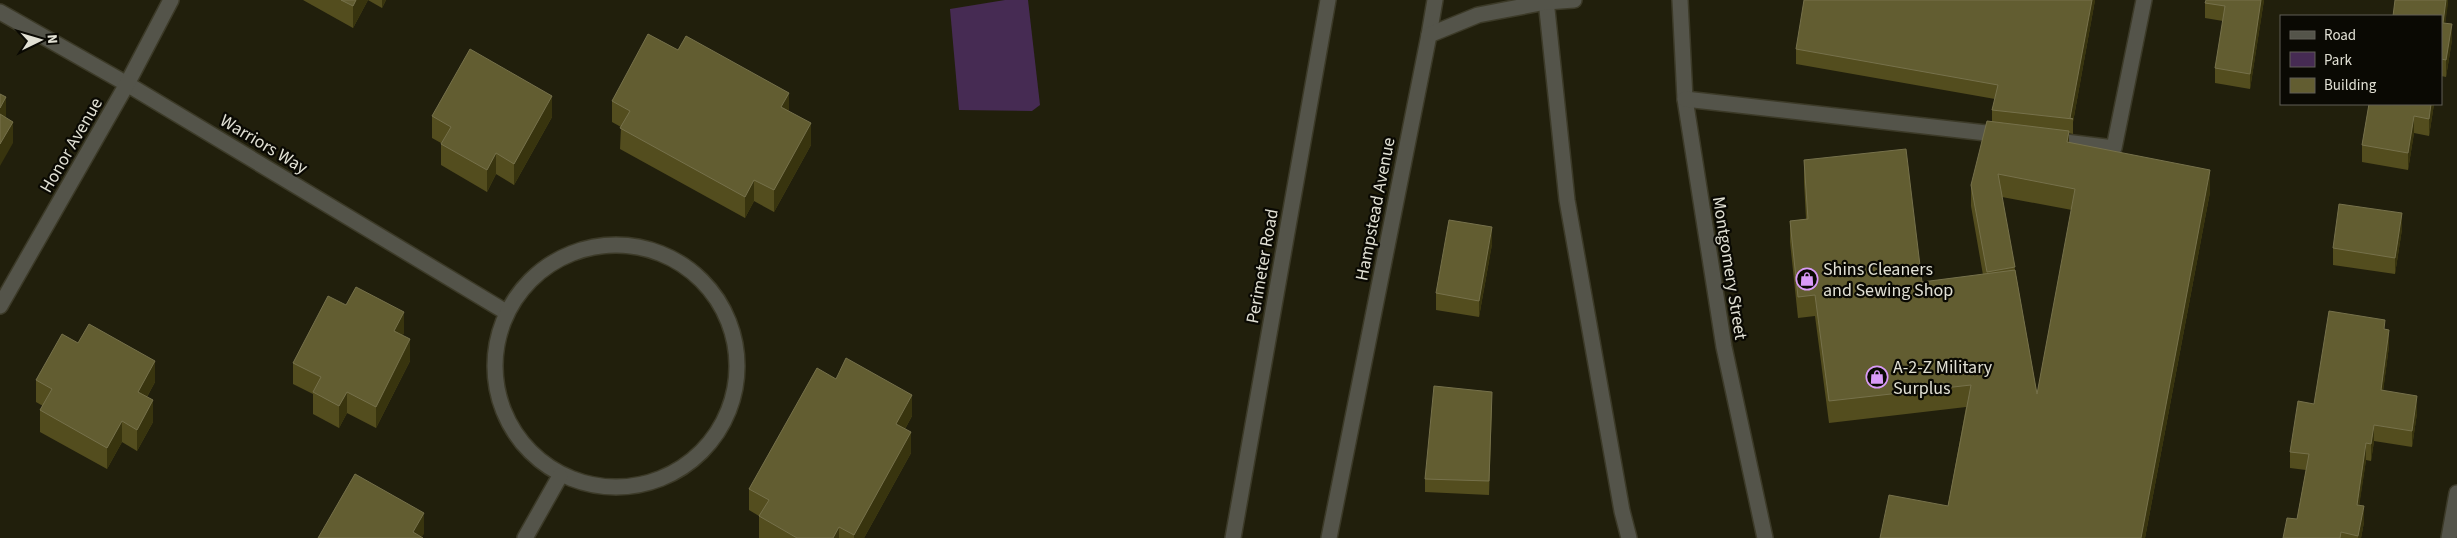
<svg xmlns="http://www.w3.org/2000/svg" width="2457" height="538" font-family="'Source Sans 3',sans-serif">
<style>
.green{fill:#462b53}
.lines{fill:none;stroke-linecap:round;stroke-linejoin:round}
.minor-casing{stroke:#3c3a28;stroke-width:18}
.minor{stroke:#54544a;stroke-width:15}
.wall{fill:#534d1e;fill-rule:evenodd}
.shaded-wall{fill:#38340e}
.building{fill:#625d31;stroke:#76714b}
.labels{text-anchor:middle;stroke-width:4.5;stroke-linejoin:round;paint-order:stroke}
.street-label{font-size:18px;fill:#e1e0d4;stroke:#0a0903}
.poi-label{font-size:18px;fill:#e1e0d4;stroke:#0a0903;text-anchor:start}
</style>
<rect width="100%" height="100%" fill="#211f0c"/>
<polygon class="green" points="1005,0 1028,0 1040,105 1032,111 959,110 950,9"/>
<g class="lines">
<g class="minor-casing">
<g id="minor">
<polyline points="1546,0 1567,200 1622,511 1629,538"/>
<polyline points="1680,0 1685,99 1724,347 1765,538"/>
<polyline points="0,12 127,84 506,312"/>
<polyline points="1429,35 1435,0"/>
<polyline points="1685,99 2004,135"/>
<polyline points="2049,140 2114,148 2144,0"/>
<circle cx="616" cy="366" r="121"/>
<polyline points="0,306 127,84 171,0"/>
<polyline points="525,538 560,476"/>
<polyline points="1233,538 1328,0"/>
<polyline points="1329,538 1429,35 1478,15 1546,2 1574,0"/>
<polyline points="2449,538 2457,493"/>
</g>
</g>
<use href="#minor" class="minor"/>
</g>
<g class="wall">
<polygon points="303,0 386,0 382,8 368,0 353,28"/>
<path d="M2095,0L2073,122V134L2069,133V143L2210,192L2145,538H1880L1948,506L1966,407L1829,423L1815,316L1798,318L1790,242V221L1806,219L1804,182V160L1922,282L1983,275L1971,206V185L1992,122V110L1995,99L1796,64V49ZM2002,197L2072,210L2037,394L2015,270Z"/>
<polygon points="2264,0 2250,89 2215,83 2215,68 2223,21 2205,18 2205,3"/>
<polygon points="2448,0 2445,23 2452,40 2446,77 2441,76 2441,16"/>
<polygon points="612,101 789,112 811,145 774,212 754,201 745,218 620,149 621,127 612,122"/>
<polygon points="2369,104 2434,104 2429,136 2414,133 2408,170 2362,162 2362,145"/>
<polygon points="432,116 552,117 514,185 496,174 487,192 441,165 441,143 432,138"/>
<polygon points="2402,229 2395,274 2333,265 2333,248"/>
<polygon points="1492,244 1479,317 1436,310 1436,293"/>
<polygon points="346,305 404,333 402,335 410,361 376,428 347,413 339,428 313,414 313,394 293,384 293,363"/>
<polygon points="2385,329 2389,346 2383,391 2417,413 2412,447 2374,441 2371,461 2366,460 2359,505 2364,522 2361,538 2283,538 2297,519 2306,470 2290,468 2290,452 2314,404"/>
<polygon points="78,343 155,382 147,397 153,422 137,451 122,442 107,469 40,432 40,410 43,406 36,402 36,380"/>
<polygon points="836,379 912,416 905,429 911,453 864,538 759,538 759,516 749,510 749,489"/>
<polygon points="1492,406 1489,495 1425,492 1425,479"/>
</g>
<g class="shaded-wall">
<polygon points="356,0 368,0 353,28 353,6"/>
<polygon points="382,0 386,0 382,8"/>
<polygon points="2092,0 2095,0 2073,122 2073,119 2070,118"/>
<polygon points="2261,0 2264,0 2250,89 2250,74"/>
<polygon points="2446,0 2448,0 2448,4 2443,39 2443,23"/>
<polygon points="2452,24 2452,40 2446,77 2446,60"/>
<polygon points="789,93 789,114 781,107"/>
<polygon points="552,96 552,117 514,185 514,164"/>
<polygon points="6,97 6,118 0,129 0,108"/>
<polygon points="2431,104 2434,104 2429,136 2429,119"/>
<polygon points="2414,116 2414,133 2408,170 2408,153"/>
<polygon points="13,122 13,143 0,166 0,144"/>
<polygon points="811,123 811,145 774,212 774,190"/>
<polygon points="2069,131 2069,152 2067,142"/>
<polygon points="496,153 496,174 487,192 487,170"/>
<polygon points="2210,170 2210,192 2145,538 2141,538"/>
<polygon points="754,180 754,201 745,218 745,197"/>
<polygon points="2402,213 2402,229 2395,274 2395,258"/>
<polygon points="1492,227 1492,244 1479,317 1479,301"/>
<polygon points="404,312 404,333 394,352 394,331"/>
<polygon points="2389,330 2389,346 2381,407 2381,390"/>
<polygon points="410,339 410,361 376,428 376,407"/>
<polygon points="155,361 155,382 138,413 138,392"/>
<polygon points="347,392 347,413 339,428 339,406"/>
<polygon points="912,395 912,416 896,445 896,424"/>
<polygon points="2417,396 2417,413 2412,447 2412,431"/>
<polygon points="153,400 153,422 137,451 137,430"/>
<polygon points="122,421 122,442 107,469 107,448"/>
<polygon points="2374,425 2374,441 2371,461 2371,444"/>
<polygon points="911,432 911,453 864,538 854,538 854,535"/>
<polygon points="2366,443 2366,460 2357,521 2357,505"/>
<polygon points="2364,506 2364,522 2361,538 2358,538"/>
<polygon points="424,513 424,534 421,538 413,532"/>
<polygon points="839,527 839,538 833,538"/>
</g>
<g class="building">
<polygon points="341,0 356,0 353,6"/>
<polygon points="1804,0 2092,0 2070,118 2073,119 1992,110 1998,85 1796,49"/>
<polygon points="2206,0 2261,0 2250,74 2215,68 2225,6 2205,3"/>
<polygon points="2395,0 2446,0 2443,23 2452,24 2446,60 2441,59 2441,16 2393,16"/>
<polygon points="648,34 678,50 686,36 789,93 781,107 811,123 774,190 754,180 745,197 620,128 630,111 612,101"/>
<polygon points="470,49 552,96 514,164 496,153 487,170 441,144 451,127 432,116"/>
<polygon points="0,94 6,97 0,108"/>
<polygon points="2369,104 2431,104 2429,119 2414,116 2408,153 2362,145"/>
<polygon points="0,114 13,122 0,144"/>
<polygon points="1987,121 2069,131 2067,142 2210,170 2141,538 1880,538 1889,495 1948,506 1971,385 1829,401 1815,295 1798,297 1790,221 1808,219 1804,160 1906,149 1922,282 2015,270 2037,394 2075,189 1998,174 2015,267 1987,272 1971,185"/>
<polygon points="2339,204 2402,213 2395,258 2333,248"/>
<polygon points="1449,220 1492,227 1479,301 1436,293"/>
<polygon points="356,287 404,312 394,331 410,339 376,407 347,392 339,406 313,392 321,377 293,363 328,296 346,305"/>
<polygon points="2329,311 2385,320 2384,329 2389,330 2381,390 2417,396 2412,431 2374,425 2371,444 2366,443 2357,505 2364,506 2358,536 2341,532 2340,538 2283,538 2287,518 2297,519 2309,454 2290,452 2298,401 2314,404"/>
<polygon points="89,324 155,361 138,392 153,400 137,430 122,421 107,448 40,410 52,389 36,380 62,334 78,343"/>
<polygon points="846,358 912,395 896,424 911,432 854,535 839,527 833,538 797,538 759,516 769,500 749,489 817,368 836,379"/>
<polygon points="1434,386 1492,392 1489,481 1425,479"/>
<polygon points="355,474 424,513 413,532 423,538 318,538"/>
</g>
<defs>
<g id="shop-ring" transform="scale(1.125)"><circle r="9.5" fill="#0a0903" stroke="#d99af7" stroke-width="1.5"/><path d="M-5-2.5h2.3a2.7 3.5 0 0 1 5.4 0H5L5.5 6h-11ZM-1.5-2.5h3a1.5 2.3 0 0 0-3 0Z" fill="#d99af7"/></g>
</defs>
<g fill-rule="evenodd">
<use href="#shop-ring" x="1807" y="279"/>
<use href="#shop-ring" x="1877" y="377"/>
</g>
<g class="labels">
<g class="street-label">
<text transform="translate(264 144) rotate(31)" y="6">Warriors Way</text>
<text transform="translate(71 145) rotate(-60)" y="6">Honor Avenue</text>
<text transform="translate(1375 209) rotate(-79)" y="6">Hampstead Avenue</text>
<text transform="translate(1262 266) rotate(-80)" y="6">Perimeter Road</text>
<text transform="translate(1730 268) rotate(81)" y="6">Montgomery Street</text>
</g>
<g class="poi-label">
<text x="1823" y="275">Shins Cleaners<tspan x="1823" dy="21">and Sewing Shop</tspan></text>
<text x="1893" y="373">A-2-Z Military<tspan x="1893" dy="21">Surplus</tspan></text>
</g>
</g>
<rect x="2280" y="15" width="162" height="90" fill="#0a0903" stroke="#605f57"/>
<rect x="2290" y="31" width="25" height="8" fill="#54544a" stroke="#605f57"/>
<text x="2324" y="40" font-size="15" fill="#e1e0d4">Road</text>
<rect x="2290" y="52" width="25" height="15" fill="#462b53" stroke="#605f57"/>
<text x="2324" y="65" font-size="15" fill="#e1e0d4">Park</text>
<rect x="2290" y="78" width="25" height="15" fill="#625d31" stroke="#605f57"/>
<text x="2324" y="90" font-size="15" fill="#e1e0d4">Building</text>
<g transform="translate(40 40) rotate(85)" stroke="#0a0903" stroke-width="4" paint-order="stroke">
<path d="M0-4L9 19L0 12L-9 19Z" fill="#e1e0d4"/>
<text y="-8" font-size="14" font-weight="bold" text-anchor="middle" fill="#e1e0d4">N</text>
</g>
</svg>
